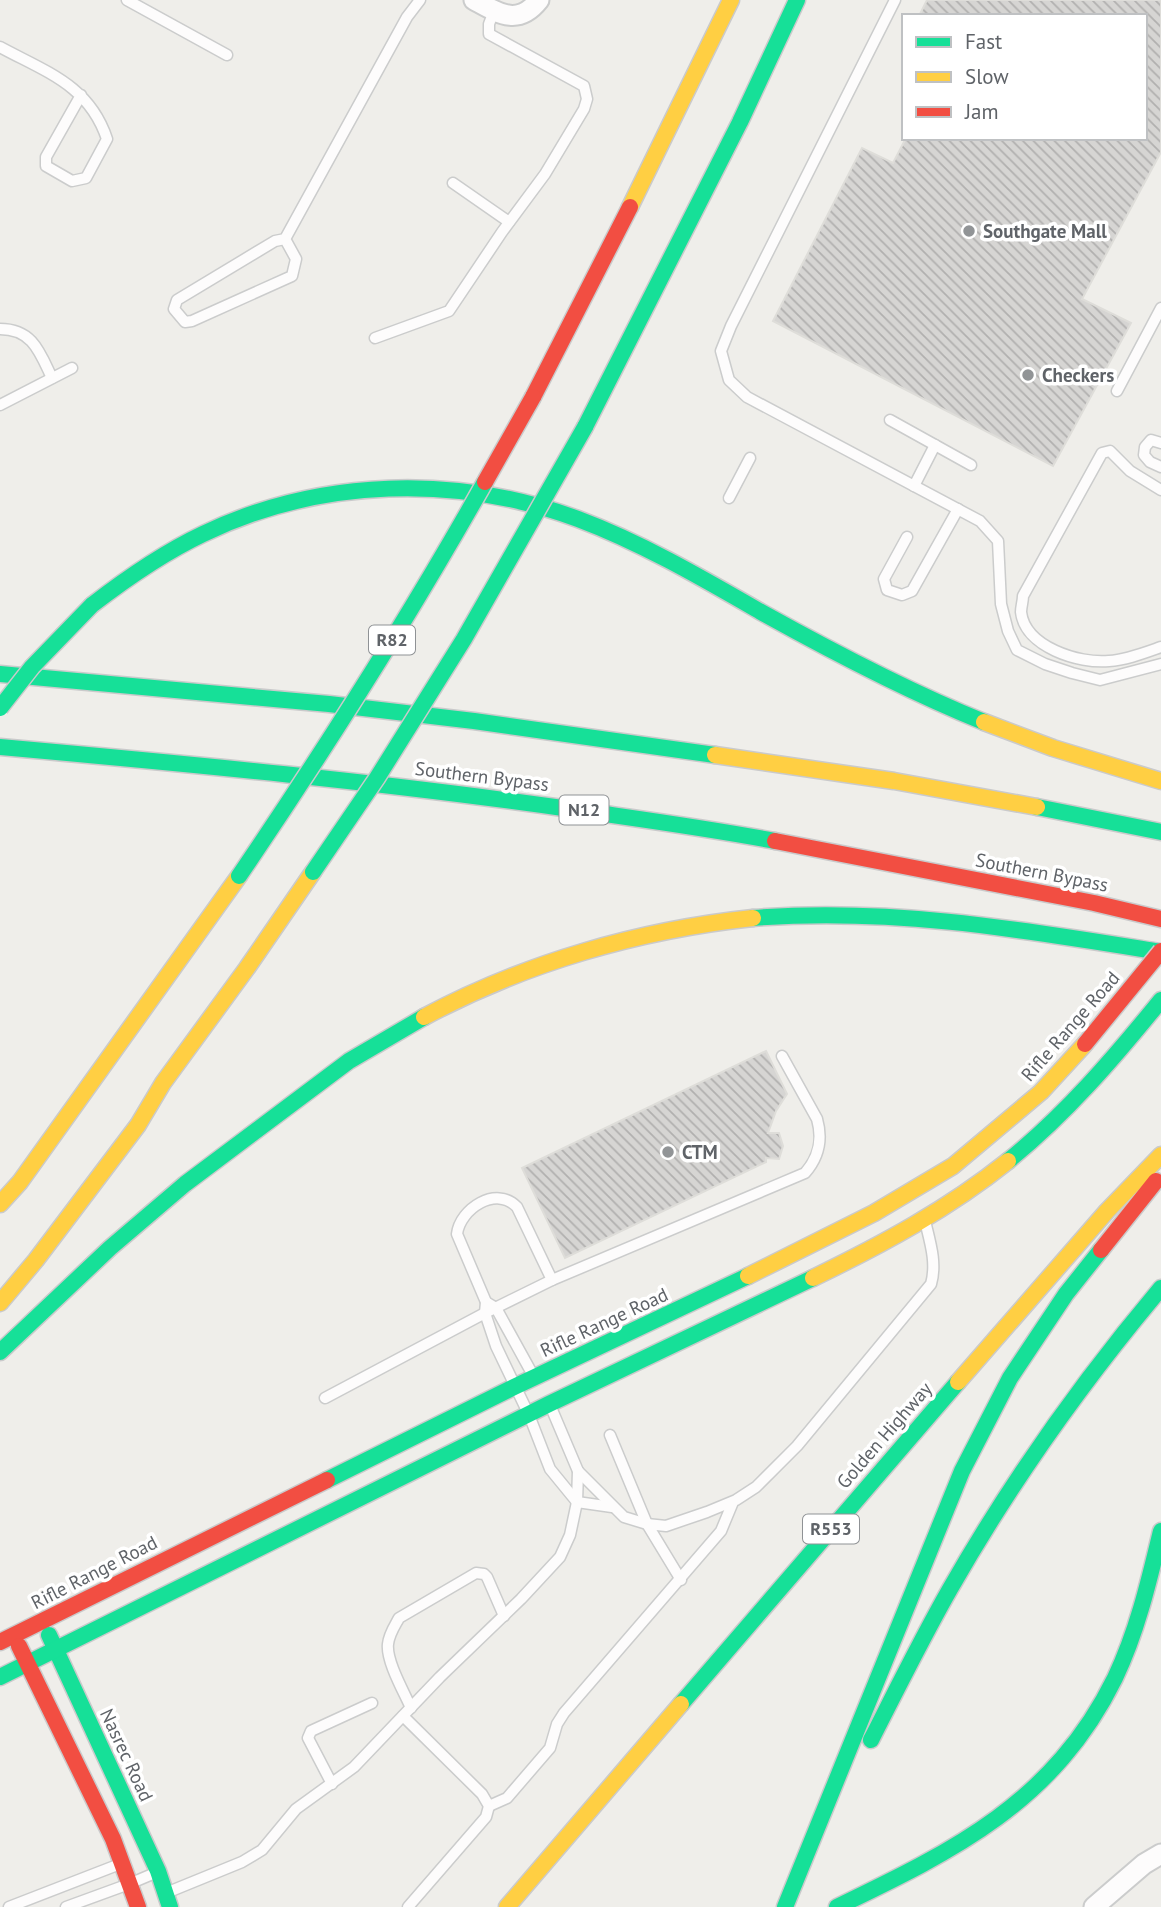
<svg xmlns="http://www.w3.org/2000/svg" width="1161" height="1907" font-family="'PT Sans',sans-serif">
<style>
.building{fill:url(#building-back-hatch);stroke:#deddd9;stroke-width:2}
.lines{fill:none;stroke-linecap:round;stroke-linejoin:round}
.lane-casing{stroke:#cbcccc;stroke-width:13}
.street-casing{stroke:#cbcccc;stroke-width:23}
.fast-casing{stroke:#cacacb;stroke-width:19}
.slow-casing{stroke:#cacacb;stroke-width:19}
.jam-casing{stroke:#cacacb;stroke-width:19}
.lane{stroke:#fdfcfc;stroke-width:10}
.street{stroke:#fdfcfc;stroke-width:19}
.fast{stroke:#16e098;stroke-width:16}
.slow{stroke:#ffcf43;stroke-width:16}
.jam{stroke:#f24e42;stroke-width:16}
.fast-bridge-casing{stroke:#cacacb;stroke-width:19;stroke-linecap:butt}
.jam-bridge-casing{stroke:#cacacb;stroke-width:19;stroke-linecap:butt}
.fast-bridge{stroke:#16e098;stroke-width:16}
.jam-bridge{stroke:#f24e42;stroke-width:16}
.poi-dot{fill:#919496;stroke:#fff;stroke-width:2.5}
.labels{text-anchor:middle;stroke-width:7;stroke-linejoin:round;paint-order:stroke}
.shield{fill:#fff;stroke:#8f9295;stroke-width:2}
.shield-label{font-size:18px;font-weight:bold;fill:#5f6368}
.poi-label{font-size:19px;font-weight:bold;fill:#5f6368;stroke:#fff;text-anchor:start}
.street-label{font-size:19px;fill:#5f6368;stroke:#fff}
</style>
<defs>
<pattern id="building-back-hatch" width="6" height="6" patternUnits="userSpaceOnUse" patternTransform="scale(1.75)"><rect width="6" height="6" fill="#d6d5d3"/><path d="M-1 5l2 2M0 0l6 6M5-1l2 2" fill="none" stroke="#b1b0af"/></pattern>
</defs>
<rect width="100%" height="100%" fill="#efeeea"/>
<g class="building">
<polygon points="927,0 1161,0 1161,152 1082,299 1131,323 1053,466 773,321 862,148 893,163 906,138 1145,138 1145,16 919,16"/>
<polygon points="766,1051 787,1094 776,1111 768,1133 779,1133 783,1146 779,1159 766,1158 766,1162 565,1258 522,1168"/>
</g>
<g class="lines">
<g class="lane-casing">
<g id="lane">
<polyline points="127,0 227,55"/>
<polyline points="895,0 731,326 721,351 729,380 747,397 980,521 998,541 1001,604 1008,631 1017,650 1045,664 1072,673 1100,680 1161,664"/>
<path d="M0,47C46,72 89,85 107,139L86,178L72,181L46,166V157L81,95"/>
<polyline points="453,183 509,222"/>
<polyline points="285,239 296,259 292,276 192,321 185,322 174,309 177,300 275,241 285,239 407,17 420,0"/>
<path d="M0,329C33,329 40,353 52,378"/>
<polyline points="375,338 449,311 502,232 545,174 584,109 587,99 584,86 489,34 489,24 494,11"/>
<polyline points="1117,391 1161,308"/>
<polyline points="0,405 72,368"/>
<polyline points="890,420 971,465"/>
<polyline points="1161,443 1151,440 1145,447 1144,455 1150,462 1161,467"/>
<polyline points="914,486 935,445"/>
<path d="M1161,490L1130,471L1110,451L1102,453L1023,596C1023,601 1021,607 1021,612C1025,647 1079,664 1109,661C1126,660 1144,653 1161,647"/>
<polyline points="729,498 750,458"/>
<polyline points="907,537 884,579 887,590 902,595 912,591 958,509"/>
<path d="M552,1280L517,1207C496,1185 460,1209 457,1234L486,1302L485,1313L496,1346L529,1415L550,1469L577,1502L612,1507"/>
<polyline points="486,1302 496,1308 534,1377"/>
<path d="M325,1398L485,1313L552,1280L805,1173C819,1157 823,1140 817,1119L782,1056"/>
<polyline points="610,1435 647,1524 681,1580"/>
<path d="M578,1471L624,1517L647,1524L666,1526L707,1512L736,1500L756,1487L797,1446L931,1284C937,1263 930,1242 925,1221"/>
<path d="M411,1708C404,1692 386,1661 388,1644C389,1634 394,1627 399,1618L476,1573L484,1574L487,1577L504,1616"/>
<polyline points="403,1716 482,1794 489,1806 486,1817 408,1907"/>
<polyline points="332,1784 308,1738 311,1731 372,1703"/>
<polyline points="489,1806 507,1798 550,1748 557,1724 564,1713 721,1531 733,1502"/>
<polyline points="166,1893 242,1862 262,1850 296,1809 354,1767 440,1677 521,1599 560,1557 570,1535 577,1502 578,1471 550,1405"/>
<polyline points="9,1907 120,1864"/>
<polyline points="66,1907 129,1884 155,1873"/>
</g>
</g>
<g class="street-casing">
<g id="street">
<path d="M474,0C498,13 518,27 539,0"/>
<polyline points="1094,1907 1144,1864 1161,1854"/>
</g>
</g>
<g class="fast-casing">
<g id="fast">
<polyline points="585,427 740,122 797,0"/>
<path d="M92,605C127,578 163,553 203,534C319,478 457,474 578,519C642,543 702,578 761,612C833,652 907,691 984,722"/>
<polyline points="0,674 329,704 474,721 715,755"/>
<path d="M0,747C190,764 381,782 570,809C638,819 707,828 775,841"/>
<polyline points="1037,807 1161,832"/>
<path d="M753,918C892,907 1024,930 1161,952"/>
<path d="M1008,1161C1066,1114 1114,1058 1161,1000"/>
<polyline points="0,1352 110,1248 185,1184 349,1061 424,1017"/>
<polyline points="327,1480 514,1387 748,1276"/>
<polyline points="49,1635 158,1871 170,1907"/>
<polyline points="0,1677 549,1404 813,1278"/>
<polyline points="681,1704 958,1382"/>
<path d="M871,1740C897,1689 922,1638 950,1589C1011,1482 1082,1382 1161,1288"/>
<polyline points="785,1907 962,1471 1010,1378 1066,1294 1101,1250"/>
<path d="M837,1907C955,1850 1054,1802 1115,1678C1137,1632 1149,1581 1161,1531"/>
</g>
</g>
<g class="slow-casing">
<g id="slow">
<polyline points="630,207 731,0"/>
<polyline points="984,722 1053,748 1161,781"/>
<polyline points="715,755 894,781 1037,807"/>
<path d="M424,1017C525,963 639,930 753,918"/>
<polyline points="0,1204 20,1182 239,876"/>
<polyline points="748,1276 874,1213 953,1166 1041,1092 1085,1044"/>
<path d="M813,1278C883,1244 948,1209 1008,1161"/>
<polyline points="0,1303 36,1260 138,1125 163,1083 247,968 313,872"/>
<polyline points="958,1382 1107,1211 1161,1155"/>
<polyline points="507,1907 681,1704"/>
</g>
</g>
<g class="jam-casing">
<g id="jam">
<polyline points="533,397 630,207"/>
<polyline points="775,841 1094,903 1161,919"/>
<polyline points="1101,1250 1156,1181"/>
<polyline points="0,1642 327,1480"/>
<polyline points="19,1646 113,1839 138,1907"/>
</g>
</g>
<use href="#lane" class="lane"/>
<use href="#street" class="street"/>
<use href="#fast" class="fast"/>
<use href="#slow" class="slow"/>
<use href="#jam" class="jam"/>
<g class="fast-bridge-casing">
<g id="fast-bridge">
<polyline points="0,708 32,667 92,605"/>
<polyline points="313,872 377,778 464,639 585,427"/>
<path d="M239,876C326,748 409,617 485,482"/>
</g>
</g>
<g class="jam-bridge-casing">
<g id="jam-bridge">
<polyline points="485,482 533,397"/>
<polyline points="1085,1044 1161,951"/>
</g>
</g>
<use href="#fast-bridge" class="fast-bridge"/>
<use href="#jam-bridge" class="jam-bridge"/>
</g>
<g class="poi-dot">
<circle cx="969" cy="231" r="7"/>
<circle cx="1028" cy="375" r="7"/>
<circle cx="668" cy="1152" r="7"/>
</g>
<g class="labels">
<g class="shield">
<rect x="369" y="625.5" width="46" height="29" rx="5"/>
<rect x="559.5" y="795.5" width="49" height="29" rx="5"/>
<rect x="803" y="1514.5" width="56" height="29" rx="5"/>
</g>
<g class="shield-label">
<text x="392" y="646">R82</text>
<text x="584" y="816">N12</text>
<text x="831" y="1535">R553</text>
</g>
<g class="poi-label">
<text x="983" y="238">Southgate Mall</text>
<text x="1042" y="382">Checkers</text>
<text x="682" y="1159">CTM</text>
</g>
<g class="street-label">
<text transform="translate(482 776) rotate(7)" y="7">Southern Bypass</text>
<text transform="translate(1042 872) rotate(11)" y="7">Southern Bypass</text>
<text transform="translate(1070 1026) rotate(-49)" y="7">Rifle Range Road</text>
<text transform="translate(604 1322) rotate(-25)" y="7">Rifle Range Road</text>
<text transform="translate(884 1435) rotate(-49)" y="7">Golden Highway</text>
<text transform="translate(94 1572) rotate(-27)" y="7">Rifle Range Road</text>
<text transform="translate(127 1755) rotate(65)" y="7">Nasrec Road</text>
</g>
</g>
<rect x="902" y="14" width="245" height="126" fill="#ffffff" stroke="#bfc1c3" stroke-width="2"/>
<rect x="916" y="37" width="35" height="10" fill="#16e098" stroke="#bfc1c3" stroke-width="2"/>
<text x="965" y="49" font-size="21" fill="#5f6368">Fast</text>
<rect x="916" y="72" width="35" height="10" fill="#ffcf43" stroke="#bfc1c3" stroke-width="2"/>
<text x="965" y="84" font-size="21" fill="#5f6368">Slow</text>
<rect x="916" y="107" width="35" height="10" fill="#f24e42" stroke="#bfc1c3" stroke-width="2"/>
<text x="965" y="119" font-size="21" fill="#5f6368">Jam</text>
</svg>
